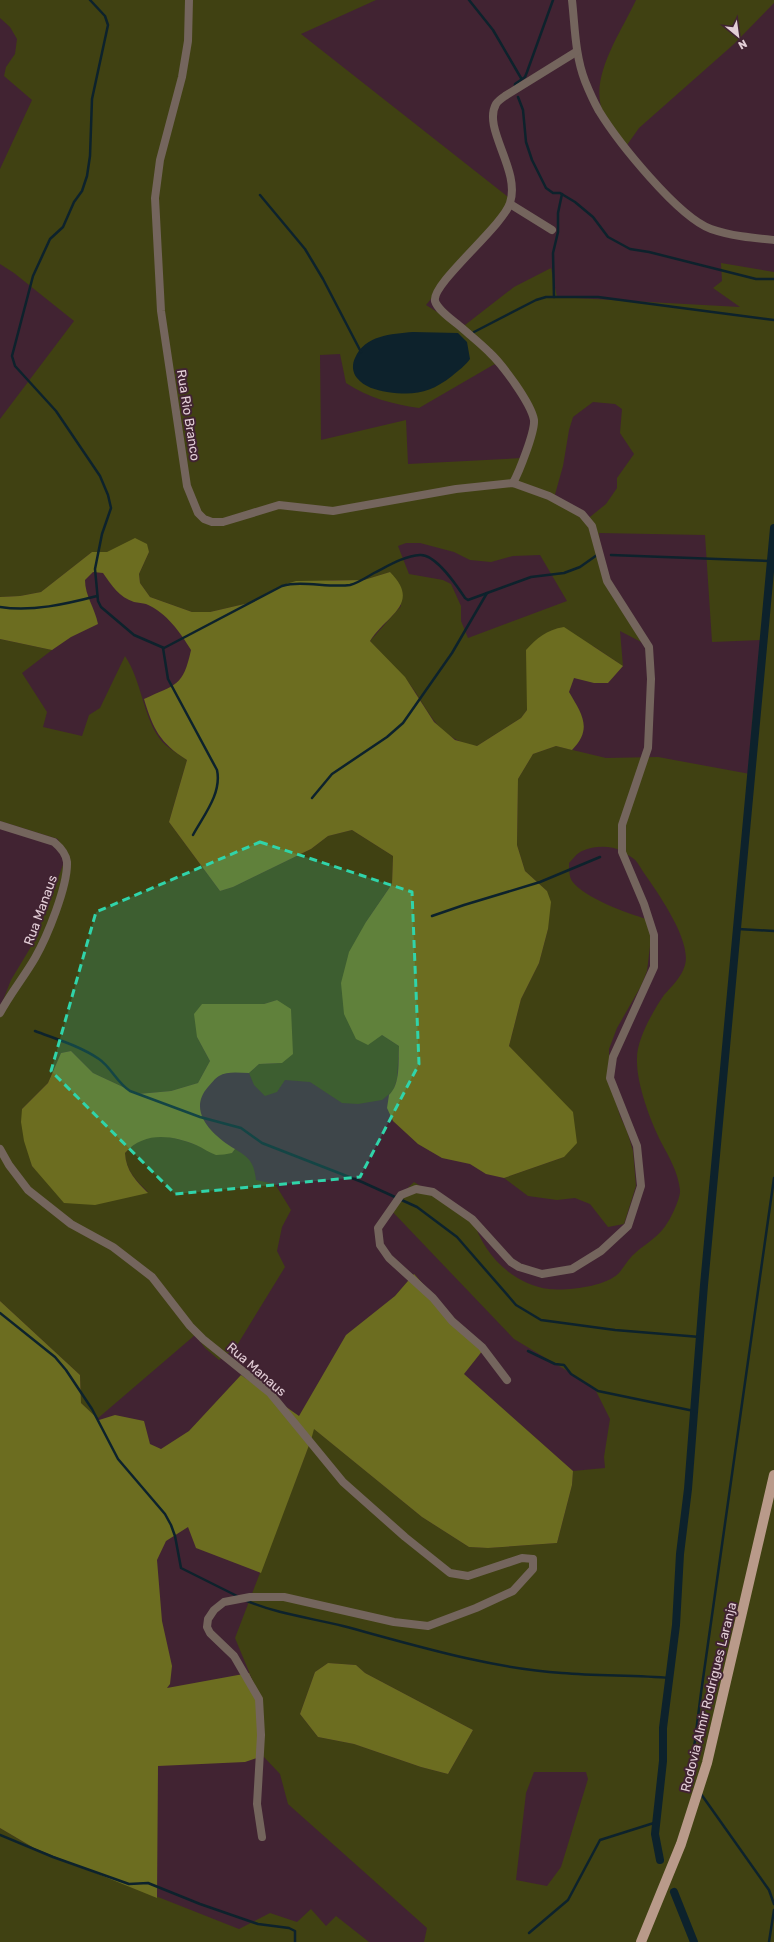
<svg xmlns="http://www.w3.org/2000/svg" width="774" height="1942" font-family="Rubik,sans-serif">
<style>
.green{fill:#404112;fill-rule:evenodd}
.forest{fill:#6c6d20}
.water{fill:#0d222c}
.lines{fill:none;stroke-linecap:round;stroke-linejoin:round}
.stream{stroke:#0d222c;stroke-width:2.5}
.canal{stroke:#0d222c;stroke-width:8}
.minor{stroke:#74655d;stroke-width:8}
.primary{stroke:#b99a8a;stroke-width:10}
.marked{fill:#30d4aa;fill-opacity:0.2;stroke:#30d4aa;stroke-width:3;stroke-dasharray:8 5;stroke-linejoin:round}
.labels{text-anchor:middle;stroke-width:4;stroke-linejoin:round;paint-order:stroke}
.street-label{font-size:13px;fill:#e3ced7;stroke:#412332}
</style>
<rect width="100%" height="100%" fill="#412332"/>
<g class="green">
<path d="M0,0H376L301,34L512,200L426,305L450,320L465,325L514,287L551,268L557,297L740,307L713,288L722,281L721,263L774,272V1942H424L427,1928L288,1804L280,1774L263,1756L260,1698L235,1638L311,1440L313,1428L422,1517L469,1547L488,1548L557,1543L572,1485L573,1471L605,1468L604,1457L610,1419L594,1387L514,1339L388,1207L414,1182L473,1219C483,1254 512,1284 549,1289C567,1291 605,1287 619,1273C624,1267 627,1261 632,1256C642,1246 654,1240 663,1229C669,1223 681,1198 680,1190C678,1172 669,1157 661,1142C650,1120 636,1083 637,1058C637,1039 653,1011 664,995C672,986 681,978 685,965C692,941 658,893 644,873C641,869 638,862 634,859C630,856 625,853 621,851C611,845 593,846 582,851C577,853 573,859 569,863C569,868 569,877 572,881C583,897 628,914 647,919L651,938L647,971L641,986L617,1028L609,1049V1077L620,1116L627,1131L633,1151L636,1186L624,1224L608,1227L590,1204L575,1198L557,1200L528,1196L504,1178L564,1157L538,1077L509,1046L521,999L539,963L548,929L547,891L525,871L517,845L518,779L533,754L556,746L606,758L658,757L750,774L752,722L761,640L712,642L705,535L599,533L605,581L645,644L620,631L623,666L593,646L527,675V710L521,718L477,746C433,739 429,706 404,677C393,665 381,653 370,641L401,606L390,572L364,580H333L274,590L253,602L210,612H192L150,597L140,583L139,574L149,552L116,548L107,553L92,552L41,592L20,596L0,597V419L74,321L14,273L0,264V169L32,100L4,76L6,67L15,54L17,39L10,27L0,18ZM340,354L346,383C369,398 392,404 419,408L493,365L502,362L534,419L523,458L408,464L406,420L321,440L320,355ZM593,402L615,404L622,409L620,433L634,454L617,478V488L606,504L585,521L554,498L563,466L569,430L573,417ZM406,543H420L454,552L470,560L491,562L513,556L540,555L567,601L468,638L461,621V606L451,584L443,580L409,574L398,546ZM328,1663L356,1665L365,1673L473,1730L448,1774L421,1767L354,1744L318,1737L300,1714L315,1672ZM534,1772H586L588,1779L561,1867L547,1886L516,1880L526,1793Z"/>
<path d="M636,0H774V3L734,44L639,128L627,145C620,136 609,126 604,115C587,79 621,33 636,0Z"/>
<path d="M0,639L52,650L22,673L47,712L43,727L82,736L89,715L100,708L125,656C142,682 143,716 160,739C166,747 178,754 187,760L169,822L220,891L233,887L311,849L328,836L352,830L393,856L392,884L366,922L382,1035L399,1046L397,1079L393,1091L382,1100L358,1104L342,1103L310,1082L285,1080L277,1092L265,1096L254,1085L249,1073L259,1064L282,1063L277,1000L264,1004H202L197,1037L210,1061L198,1083L171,1091L138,1094L93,1073L71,1051L61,1053L48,1083L22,1109L32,1166L46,1180L148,1192C136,1180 126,1171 125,1153C147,1128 171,1136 199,1146C209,1150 221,1151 232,1153L235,1149C250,1158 254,1163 256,1180L275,1184L291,1210L282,1227L277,1251L285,1267L236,1347L219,1360L205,1348L195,1335L97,1419L81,1403L80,1375L0,1301V1008L11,980L35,940L64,862L58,839L0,821Z"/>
<polygon points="0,1828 34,1848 239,1929 270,1913 297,1922 311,1909 326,1926 336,1916 369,1942 0,1942"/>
</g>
<g class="forest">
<path d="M135,538L147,544L149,552L139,574L140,583L150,597L192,612H210L253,602L283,585L296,581L364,580L390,572C422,604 386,615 370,641L405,677L434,722L455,740L477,746L521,718L527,710L526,650C537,638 546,630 564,627L623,666L608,683H594L574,678L569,692C582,714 593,729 572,750L556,746L533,754L518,779L517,845L525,871L547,891L551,902L548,929L539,963L521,999L509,1046L573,1112L577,1143L564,1157L504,1178L486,1174L470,1164L442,1158L418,1144L393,1121L387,1108L389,1095C401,1084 398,1061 399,1046L382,1035L368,1045L356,1039L344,1014L341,983L349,952L366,922L392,884L393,856L352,830L328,836L311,849L233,887L220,891L169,822L187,760C160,743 153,729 144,699C176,684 183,687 191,650C180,632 167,613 146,604C143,603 138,603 134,602C119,597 112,586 103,573L93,572L85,580C85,596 95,608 98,624L71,637L52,650L0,639V597L20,596L41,592L92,552H107Z"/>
<path d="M277,1000L291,1009L293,1054L282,1063L259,1064L249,1073C239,1073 227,1071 219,1076C215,1078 211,1084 208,1087C186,1112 214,1137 235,1149L232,1153C227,1154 221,1155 216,1155C210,1153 203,1148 196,1145C172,1135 144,1131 125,1153C126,1171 136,1181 148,1193L95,1205L64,1203L32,1166L24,1141L21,1122L22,1109L48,1083L61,1053L71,1051L93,1073L138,1094L171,1091L198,1083L210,1061L197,1037L194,1014L202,1004H264Z"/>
<polygon points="414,1274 483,1350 464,1374 573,1471 572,1485 557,1543 488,1548 469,1547 422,1517 314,1429 311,1440 261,1573 196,1548 188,1527 166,1541 157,1560 162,1621 172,1666 170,1684 167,1688 249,1673 260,1698 263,1756 245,1762 158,1766 157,1898 34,1848 0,1828 0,1301 80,1375 81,1403 99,1420 115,1415 144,1421 150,1444 161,1449 189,1431 241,1375 299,1416 346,1335 395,1296"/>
<polygon points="328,1663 356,1665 365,1673 473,1730 448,1774 421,1767 354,1744 318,1737 300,1714 315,1672"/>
</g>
<path class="water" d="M413,332L458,333L467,342L470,359C465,366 459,370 452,376C430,393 415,396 387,392C376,390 364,387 357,378C352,372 352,364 355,358C365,335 391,334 413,332Z"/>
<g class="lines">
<g class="stream">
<path d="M90,0L105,16L108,25L92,99L90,156L87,176L82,191L74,202L63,227L50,239L33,276L12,356L15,366L56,411L100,476L108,495L111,508L102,534L95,569L98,601L101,607L134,635L164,648L282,586C302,580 328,588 350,585C358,583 367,577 374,573C388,566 404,556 420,555C436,554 457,586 465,598L468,600L531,577L564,573L580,567L597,555"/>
<polyline points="469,0 493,30 521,78"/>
<polyline points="515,86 515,84 525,77 527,72 553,0"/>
<polyline points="518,97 523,110 526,142 532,160 546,188 553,193 560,193 575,202 593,217 608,237 630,249 649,252 756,279 774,279"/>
<polyline points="260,195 305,249 323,279 361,352"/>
<polyline points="554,297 553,253 558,232 558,213 562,194"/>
<polyline points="474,332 536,300 546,297 598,297 774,320"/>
<polyline points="611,555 770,561"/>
<path d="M0,607C32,612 66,604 97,596"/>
<path d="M163,648L168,679L217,770C222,793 204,815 193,835"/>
<polyline points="312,798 332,774 387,737 403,723 452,653 487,593"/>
<polyline points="432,916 464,905 540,882 600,857"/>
<polyline points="738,929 774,931"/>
<path d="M35,1031C56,1039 80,1046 99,1059C111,1067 117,1083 130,1091L200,1117L241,1128L262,1143L362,1182L417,1207L457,1237L510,1298L516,1305L541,1320L615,1330L700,1337"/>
<polyline points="0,1313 55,1357 66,1370 92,1409 118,1459 165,1514 171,1525 175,1536 181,1568 239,1597"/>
<polyline points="528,1351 555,1364 564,1365 571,1374 598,1391 694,1411"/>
<path d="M247,1601C278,1614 311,1618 343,1626C414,1645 488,1668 562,1673C598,1676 634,1675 671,1678"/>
<polyline points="692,1781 691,1772 701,1693 774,1178"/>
<polyline points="701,1794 769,1890 774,1904"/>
<polyline points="0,1835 53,1857 129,1884 148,1883 200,1904 258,1924 289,1928 295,1931 295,1942"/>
<polyline points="529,1933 568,1900 600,1840 657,1822"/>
<polyline points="769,1942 774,1910"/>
</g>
<g class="canal">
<polyline points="660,1860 655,1834 663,1761 663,1728 676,1625 680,1554 688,1489 704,1285 774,528"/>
<polyline points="674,1892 694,1942"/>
</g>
<g class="minor">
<polyline points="189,0 188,41 182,77 160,160 155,198 161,311 187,486 198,513 204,519 212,522 223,522 279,505 333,511 456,489 513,483 549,496 582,514 592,526 607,581 649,647 651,679 648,748 622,825 622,852 644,904 654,935 654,967 613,1057 610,1078 637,1146 641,1186 628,1226 601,1251 572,1269 542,1274 519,1267 511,1262 472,1219 433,1192 416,1189 401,1195 378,1228 380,1245 389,1258 433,1298 452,1321 482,1347 507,1380"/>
<path d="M572,0C575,27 575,55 585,81C589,91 594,102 599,111C618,142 678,217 711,229C731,236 753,238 774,240"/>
<polyline points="510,204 552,230"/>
<path d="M513,483C519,472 535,432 534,420C531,403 502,364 489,352C481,344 471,336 462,328C454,321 438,311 435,301C431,284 503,226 510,203C521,170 482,129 496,104C498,101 502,98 505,96L576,52"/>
<path d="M0,825L54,842C60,847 66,853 67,862C68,886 47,937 35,958C24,977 10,994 0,1013"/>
<polyline points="0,1149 9,1165 28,1190 71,1224 113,1247 152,1277 190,1326 203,1339 270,1393 343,1482 405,1537 450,1573 468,1576 522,1558 533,1559 533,1569 513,1591 476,1608 428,1626 394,1622 284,1597 250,1597 224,1602 214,1610 208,1619 207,1627 210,1633 234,1656 259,1699 261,1735 257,1804 262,1837"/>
</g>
<polyline class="primary" points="641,1942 681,1844 707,1763 774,1475"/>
</g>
<path class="marked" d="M260,842L412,892L419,1064L360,1177L175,1194L51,1071L96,912Z"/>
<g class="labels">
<g class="street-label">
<text transform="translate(189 415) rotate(81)" y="5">Rua Rio Branco</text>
<text transform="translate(40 910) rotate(-70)" y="5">Rua Manaus</text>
<text transform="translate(257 1369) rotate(41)" y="5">Rua Manaus</text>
<text transform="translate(708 1697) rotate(-76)" y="5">Rodovia Almir Rodrigues Laranja</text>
</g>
</g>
<g transform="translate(738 36) rotate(151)" stroke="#412332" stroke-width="3" paint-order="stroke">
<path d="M0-3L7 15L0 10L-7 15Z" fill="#e3ced7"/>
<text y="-6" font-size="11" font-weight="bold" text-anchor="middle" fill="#e3ced7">N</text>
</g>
</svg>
